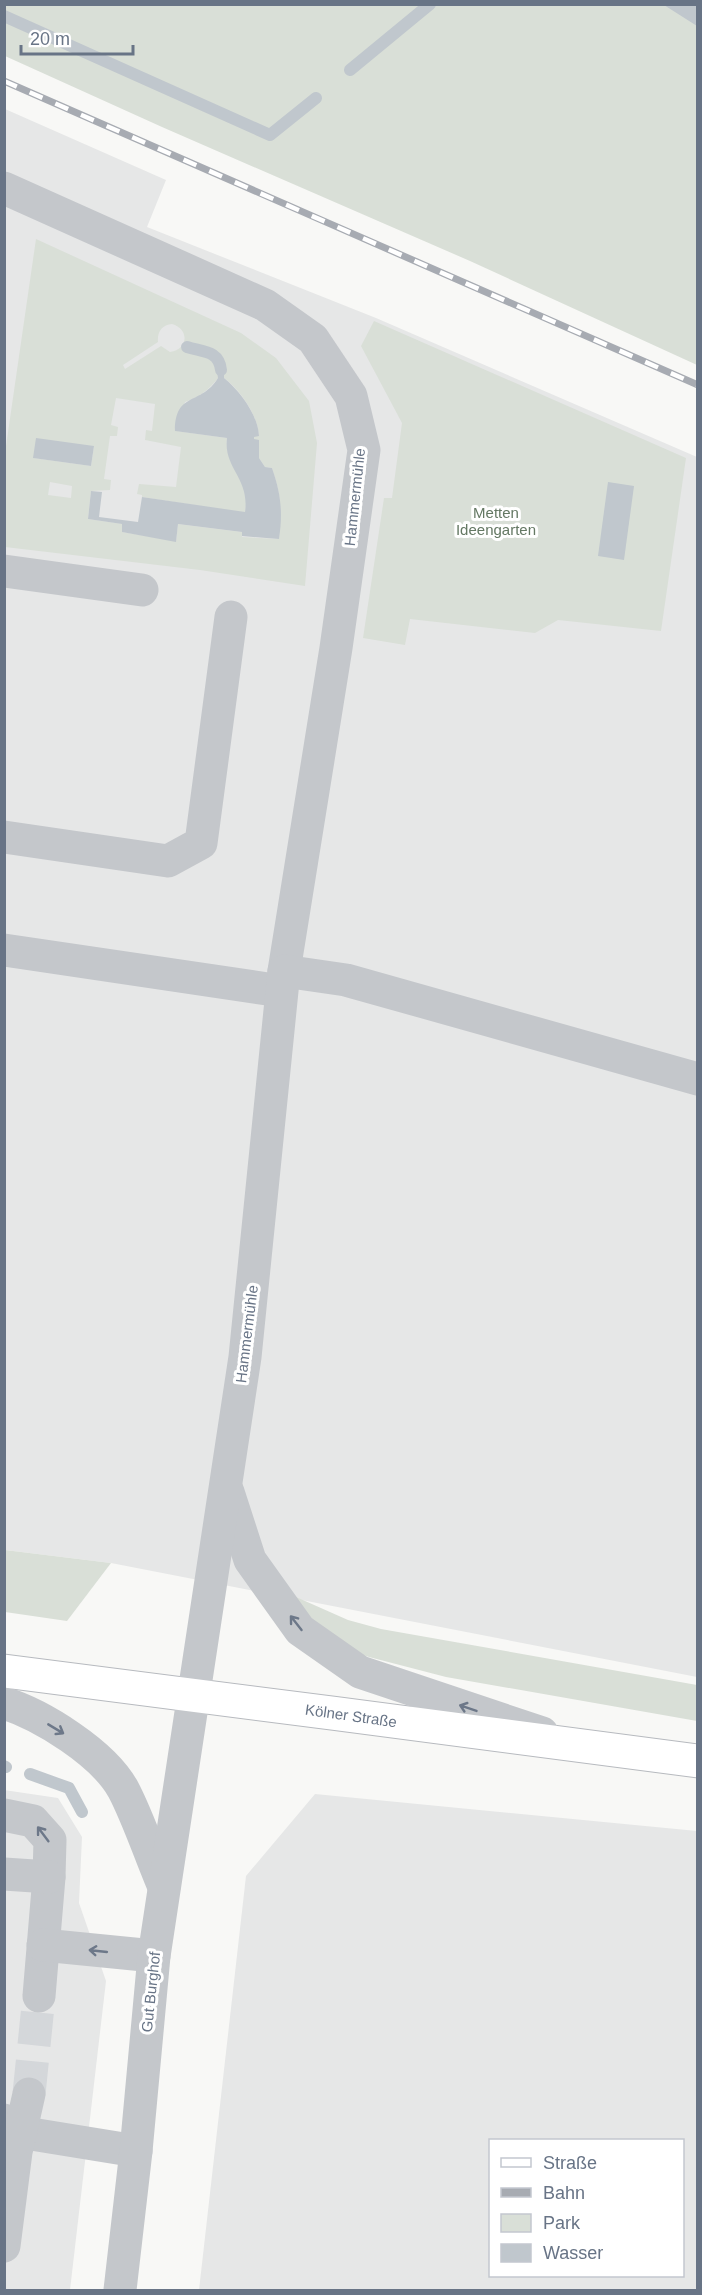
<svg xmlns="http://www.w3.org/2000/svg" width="702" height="2295" font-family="Helvetica,sans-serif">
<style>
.built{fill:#e6e7e7;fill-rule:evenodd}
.green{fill:#d9dfd7;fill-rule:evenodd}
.water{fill:#c0c7cd}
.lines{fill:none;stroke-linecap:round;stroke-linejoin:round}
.stream{stroke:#c0c7cd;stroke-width:12}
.minor-tunnel{stroke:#d4d7da;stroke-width:33;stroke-dasharray:33 16;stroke-linecap:butt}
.major-casing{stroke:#b7babf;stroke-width:35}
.minor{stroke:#c4c7cb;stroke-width:33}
.major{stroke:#fff;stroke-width:33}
.rail-casing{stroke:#a7abb2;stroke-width:7}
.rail{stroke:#fff;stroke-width:4.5;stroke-dasharray:14;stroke-linecap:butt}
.oneway{stroke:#6d7889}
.labels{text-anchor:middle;stroke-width:6;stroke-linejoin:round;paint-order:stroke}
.street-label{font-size:15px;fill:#687486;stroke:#fff}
.park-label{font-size:15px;fill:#647863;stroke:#fff}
</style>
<rect width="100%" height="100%" fill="#f8f8f6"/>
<g class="built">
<polygon points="5,109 166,180 147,227 376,318 697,457 697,1677 111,1563 5,1550"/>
<polygon points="4,1790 58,1798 82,1837 79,1903 106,1981 70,2290 5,2290"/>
<path d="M315,1794L697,1831V2290H199L246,1876ZM490,2140H682V2276H490Z"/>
</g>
<g class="green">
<polygon points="5,5 697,5 697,365 470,261 162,127 5,56"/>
<path d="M36,239L241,333L276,358L309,401L317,443L305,586L200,570L5,547V453ZM172,324C190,329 188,350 170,352L161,346L125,369L123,365L158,342C157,332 162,325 172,324ZM224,370V378C240,390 258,415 259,436H254V440H258L259,458L265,467L272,468C282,498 281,509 279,539L242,537V532L178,524L176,541L122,532L123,524L88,519L91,491L110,490L111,480L104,479L110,436H117L118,427L111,425L116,398L155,404L152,431L146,430L145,440L181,447L176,487L139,484L137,494L142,495V497L245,513C247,501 247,490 241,479C233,465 225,454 227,438L176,431L185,402C203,396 213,386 224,370ZM94,446L91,466L34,458ZM50,482L72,486L71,498L48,495Z"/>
<polygon points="374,321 686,458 661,631 558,620 535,633 410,619 405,645 363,638 384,498 392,498 402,423 361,346"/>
<polygon points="4,1550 5,1550 111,1563 67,1621 5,1612"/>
<polygon points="287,1593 348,1620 381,1629 697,1685 697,1721 446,1677 369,1657 346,1649 327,1637"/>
</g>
<g class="water">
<polygon points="664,5 697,5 697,26"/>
<path d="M224,369V378C240,391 258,415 259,436L254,437V439L259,440V458L265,467L272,468C281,494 283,512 279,539L242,536V532L178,524L176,542L122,532V524L88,519L91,491L102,492L99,517L138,522L142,497L245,512C250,478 223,468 227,438L175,431C175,391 201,406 218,378L217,371Z"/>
<polygon points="36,438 94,446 91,466 33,458"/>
<polygon points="608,482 634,486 624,560 598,556"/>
</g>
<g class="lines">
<g class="stream">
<polyline points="4,16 270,135 316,98"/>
<polyline points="350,70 430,4"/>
<path d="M187,347C202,352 219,350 221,370"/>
<polyline points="4,1766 6,1767"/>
<polyline points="30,1774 69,1788 82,1812"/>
</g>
<polyline class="minor-tunnel" points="29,2094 39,1996"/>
<g class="major-casing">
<path id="major" d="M4,1671C236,1699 466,1732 698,1761"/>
</g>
<g class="minor">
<polyline points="4,188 265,305 313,339 351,396 364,450 336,648 284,971"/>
<polyline points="4,571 142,590"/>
<polyline points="4,837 168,861 201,843 231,617"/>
<polyline points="4,950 281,991"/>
<polyline points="228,1492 250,1560 300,1630 360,1672 542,1733"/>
<path d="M4,1703C42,1715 103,1753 123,1789C138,1817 151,1857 164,1887"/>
<polyline points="4,1815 33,1821 50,1840 49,1877 39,1996"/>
<polyline points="4,1874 49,1877"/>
<polyline points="43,1945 154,1956"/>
<polyline points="4,2120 19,2132 136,2151"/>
<polyline points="4,2246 16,2152 29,2094"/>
<polyline points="120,2290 136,2151 154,1956 245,1357 284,971 346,980 698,1079"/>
</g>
<use href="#major" class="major"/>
<g class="rail-casing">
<polyline id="rail" points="4,81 698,385"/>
</g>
<use href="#rail" class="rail"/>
</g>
<defs><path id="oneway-shaft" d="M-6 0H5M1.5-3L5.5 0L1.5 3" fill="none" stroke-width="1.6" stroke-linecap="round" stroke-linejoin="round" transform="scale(1.5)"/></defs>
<g class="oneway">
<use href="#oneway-shaft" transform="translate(296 1623) rotate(-128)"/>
<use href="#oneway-shaft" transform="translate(468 1708) rotate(-161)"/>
<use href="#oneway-shaft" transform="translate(56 1729) rotate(31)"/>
<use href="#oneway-shaft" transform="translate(43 1834) rotate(-127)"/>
<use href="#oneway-shaft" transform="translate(98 1951) rotate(-174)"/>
</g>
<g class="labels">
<g class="street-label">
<text transform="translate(355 497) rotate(-84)" y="5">Hammermühle</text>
<text transform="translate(247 1334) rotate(-83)" y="5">Hammermühle</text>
<text transform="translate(351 1716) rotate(8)" y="5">Kölner Straße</text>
<text transform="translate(151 1992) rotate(-84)" y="5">Gut Burghof</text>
</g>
<g class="park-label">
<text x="496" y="518">Metten<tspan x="496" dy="17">Ideengarten</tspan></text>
</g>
</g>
<rect width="702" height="2295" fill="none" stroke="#687486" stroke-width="12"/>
<rect x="489" y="2139" width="195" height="138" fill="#ffffff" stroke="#c3c7cf" stroke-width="1.5"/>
<rect x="501" y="2158" width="30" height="9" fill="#ffffff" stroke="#c3c7cf" stroke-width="1.5"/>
<text x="543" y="2169" font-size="18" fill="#687486">Straße</text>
<rect x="501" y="2188" width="30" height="9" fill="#a7abb2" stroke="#c3c7cf" stroke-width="1.5"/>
<text x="543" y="2199" font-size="18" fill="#687486">Bahn</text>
<rect x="501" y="2214" width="30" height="18" fill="#d9dfd7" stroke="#c3c7cf" stroke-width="1.5"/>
<text x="543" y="2229" font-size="18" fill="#687486">Park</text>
<rect x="501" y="2244" width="30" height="18" fill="#c0c7cd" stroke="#c3c7cf" stroke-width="1.5"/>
<text x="543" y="2259" font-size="18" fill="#687486">Wasser</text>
<path d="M21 45v9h112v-9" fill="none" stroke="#687486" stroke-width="3"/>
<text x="30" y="45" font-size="18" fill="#687486" stroke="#ffffff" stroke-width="4.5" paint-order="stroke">20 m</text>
</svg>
